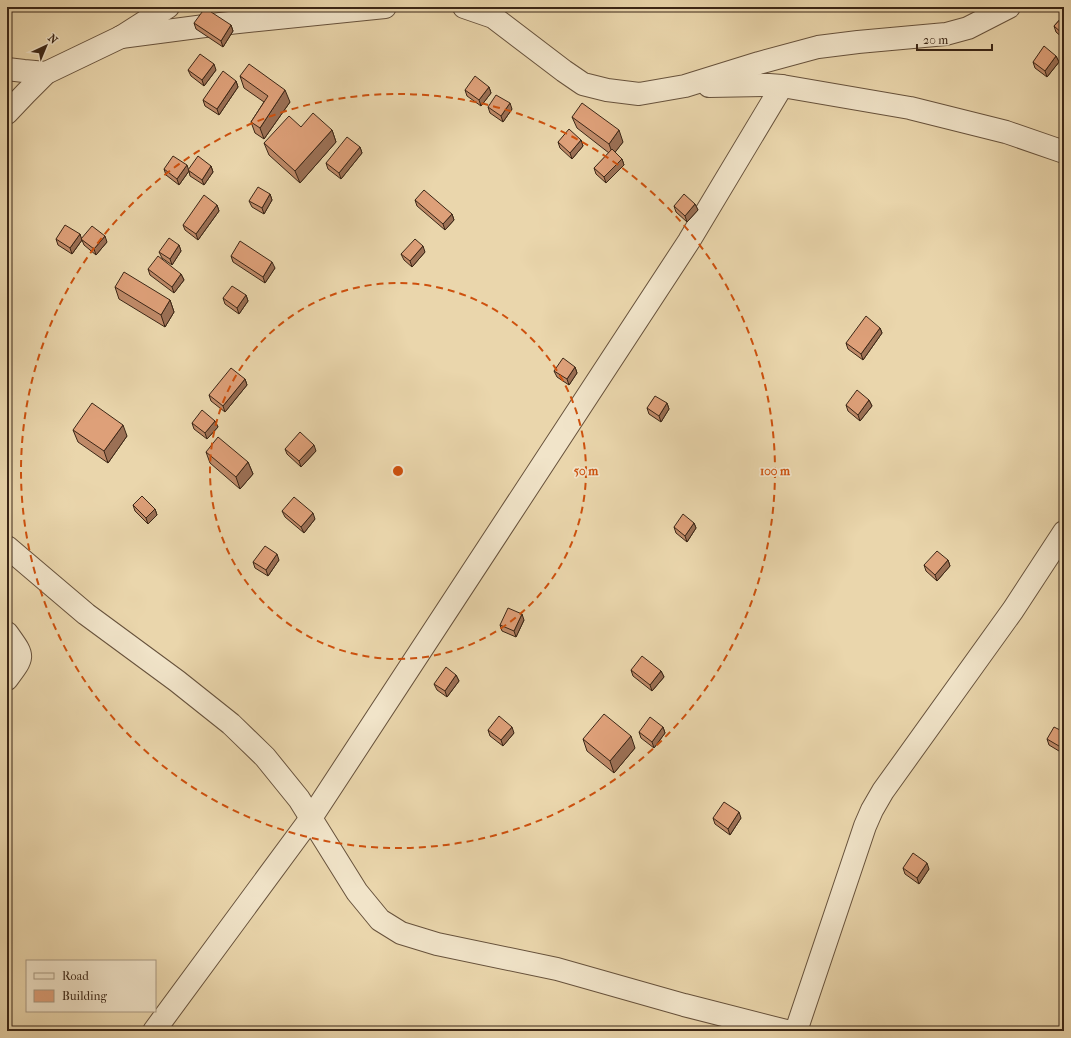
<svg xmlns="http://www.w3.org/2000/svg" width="1071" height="1038" font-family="'IM FELL French Canon',serif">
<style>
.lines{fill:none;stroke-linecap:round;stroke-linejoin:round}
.minor-casing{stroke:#67523c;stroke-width:24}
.minor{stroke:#f1e4c9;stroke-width:22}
.wall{fill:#bf8a68;stroke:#3b2616}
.shaded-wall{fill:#9b7055;stroke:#3b2616}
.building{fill:#dea079;stroke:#3b2616}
.ring{fill:none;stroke:#ce510e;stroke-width:2;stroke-dasharray:7 5}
.centre{fill:#ce510e;stroke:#f1e4c9;stroke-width:2}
.ring-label{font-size:12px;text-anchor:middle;font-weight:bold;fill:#ce510e;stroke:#f1e4c9;stroke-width:3.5;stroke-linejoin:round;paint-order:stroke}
</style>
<rect width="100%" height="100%" fill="#ead6ac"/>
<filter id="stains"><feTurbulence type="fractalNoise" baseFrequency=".005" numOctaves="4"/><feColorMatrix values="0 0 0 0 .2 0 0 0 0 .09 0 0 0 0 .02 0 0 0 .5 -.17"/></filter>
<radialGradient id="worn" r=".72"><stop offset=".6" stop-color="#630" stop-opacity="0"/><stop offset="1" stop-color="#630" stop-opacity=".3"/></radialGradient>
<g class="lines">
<g class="minor-casing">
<g id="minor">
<polyline points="464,7 493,17 564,71 583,84 607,90 639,94 685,86 759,63 818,47 858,42 946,34 968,28 1009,7"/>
<polyline points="121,37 220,24 385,7"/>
<polyline points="7,69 24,71 46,73"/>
<polyline points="709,86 769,85 782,86 910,108 1006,132 1064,152"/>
<polyline points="7,113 26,93 46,73 121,37 168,7"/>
<polyline points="7,547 86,614 177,681 231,724 265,757 299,799 357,892 380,920 401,933 437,944 557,969 684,1005 786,1031"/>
<path d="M7,633C24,657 25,655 7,679"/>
<polyline points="154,1031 311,818 689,241 782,86"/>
<polyline points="796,1031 865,826 872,810 883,791 1013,610 1064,532"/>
</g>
</g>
<use href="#minor" class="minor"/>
</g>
<g class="wall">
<polygon points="1064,15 1064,39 1056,32 1054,26"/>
<polygon points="194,23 231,25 233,31 223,47 196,29"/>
<polygon points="1056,56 1059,62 1047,77 1035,68 1033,62"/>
<polygon points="188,70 216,70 204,86 191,76"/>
<polygon points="240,76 290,102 264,139 255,133 251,122 264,102 244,88"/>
<polygon points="236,81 238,87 219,115 205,106 203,100"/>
<polygon points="489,87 491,93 481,106 467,96 465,90"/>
<polygon points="488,107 512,109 503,122 490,113"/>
<polygon points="572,117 623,142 615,152 622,159 624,165 606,183 596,174 594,168 609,153 577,128"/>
<polygon points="301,127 332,130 336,142 300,183 269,155 264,143"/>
<polygon points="581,140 583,146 572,159 560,148 558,142"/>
<polygon points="360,147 362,153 341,179 328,169 326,163"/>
<polygon points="211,166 213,172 204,185 190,176 189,171 179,185 166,175 164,169 188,170"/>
<polygon points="270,194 272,200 264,214 252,207 249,201"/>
<polygon points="415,200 452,214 454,220 445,230 417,206"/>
<polygon points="695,204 698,210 687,222 676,212 674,206"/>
<polygon points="217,205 219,211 198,240 185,230 183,225"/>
<polygon points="80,234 81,239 107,242 96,255 84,245 82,240 72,254 58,245 56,239"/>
<polygon points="179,245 181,251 172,265 162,258 159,252"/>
<polygon points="425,252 412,267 404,260 401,254"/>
<polygon points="231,256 275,268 265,283 233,262"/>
<polygon points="148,269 181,274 184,280 174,293 150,275"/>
<polygon points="115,287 170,300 174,312 165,327 119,299"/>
<polygon points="246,295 248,301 239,314 225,304 223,298"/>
<polygon points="880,328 882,333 863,360 848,349 846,343"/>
<polygon points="575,367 577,373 569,385 557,377 554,371"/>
<polygon points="245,379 247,385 225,412 211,401 209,395"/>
<polygon points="869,400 872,406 860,421 848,411 846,405"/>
<polygon points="667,403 669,409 661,422 649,414 647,408"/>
<polygon points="215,421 218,427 207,439 194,429 192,423"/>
<polygon points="73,430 127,436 108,463 78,442"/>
<polygon points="285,449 316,451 301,467 287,454"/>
<polygon points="206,452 248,462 253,474 240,489 210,463"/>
<polygon points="133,505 155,509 157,515 148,524 135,511"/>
<polygon points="282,511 315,519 304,533 285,517"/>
<polygon points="694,523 696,528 687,542 676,533 674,527"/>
<polygon points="279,560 268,576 255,568 253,562"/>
<polygon points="948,560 950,566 937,581 926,571 924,565"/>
<polygon points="524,620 516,637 502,631 500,625"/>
<polygon points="631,670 661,671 664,677 652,691 633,676"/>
<polygon points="456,675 459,681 447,697 437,690 434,684"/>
<polygon points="1064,711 1064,723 1063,723 1061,717"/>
<polygon points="663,727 665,733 654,748 641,738 639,732"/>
<polygon points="488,730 514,733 503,746 490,736"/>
<polygon points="1064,732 1064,754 1049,745 1047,739"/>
<polygon points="583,739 635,748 614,773 587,751"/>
<polygon points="713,818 741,818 730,835 715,824"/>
<polygon points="903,868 929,869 919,884 905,874"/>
</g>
<g class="shaded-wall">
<polygon points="231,25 233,31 223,47 221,41"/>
<polygon points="1056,56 1059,62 1047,77 1045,71"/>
<polygon points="214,64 216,70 204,86 202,80"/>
<polygon points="236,81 238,87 219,115 217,109"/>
<polygon points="489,87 491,93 481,106 479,100"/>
<polygon points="285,90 290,102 264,139 260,128"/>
<polygon points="510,103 512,109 503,122 501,116"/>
<polygon points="332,130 336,142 300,183 295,171"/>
<polygon points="619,130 623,142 613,155 609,144"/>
<polygon points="581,140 583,146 572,159 570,153"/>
<polygon points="360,147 362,153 341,179 339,173"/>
<polygon points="622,159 624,165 606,183 604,177"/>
<polygon points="187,165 189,171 179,185 177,179"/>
<polygon points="211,166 213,172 204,185 202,180"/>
<polygon points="270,194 272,200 264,214 262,208"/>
<polygon points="695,204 698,210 687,222 685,216"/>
<polygon points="217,205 219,211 198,240 196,234"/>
<polygon points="452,214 454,220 445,230 443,224"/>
<polygon points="80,234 82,240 72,254 70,248"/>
<polygon points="105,236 107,242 96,255 94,249"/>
<polygon points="179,245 181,251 172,265 170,259"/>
<polygon points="423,246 425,252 412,267 410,261"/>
<polygon points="272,262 275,268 265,283 263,277"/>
<polygon points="181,274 184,280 174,293 172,287"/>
<polygon points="246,295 248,301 239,314 237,308"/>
<polygon points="170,300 174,312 165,327 161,315"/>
<polygon points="880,328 882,333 863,360 861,354"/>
<polygon points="575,367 577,373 569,385 567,379"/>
<polygon points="245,379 247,385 225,412 223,406"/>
<polygon points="869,400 872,406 860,421 858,415"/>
<polygon points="667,403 669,409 661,422 659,416"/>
<polygon points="215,421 218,427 207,439 205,433"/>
<polygon points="123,425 127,436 108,463 104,451"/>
<polygon points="314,445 316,451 301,467 299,461"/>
<polygon points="248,462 253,474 240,489 236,477"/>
<polygon points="155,509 157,515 148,524 146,518"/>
<polygon points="313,513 315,519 304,533 301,527"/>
<polygon points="694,523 696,528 687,542 685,536"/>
<polygon points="277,554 279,560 268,576 266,570"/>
<polygon points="948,560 950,566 937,581 935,575"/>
<polygon points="522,614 524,620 516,637 514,631"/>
<polygon points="661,671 664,677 652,691 650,685"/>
<polygon points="456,675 459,681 447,697 445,691"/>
<polygon points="512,727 514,733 503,746 501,740"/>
<polygon points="663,727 665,733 654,748 652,742"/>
<polygon points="631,736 635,748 614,773 610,761"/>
<polygon points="739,812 741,818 730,835 728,829"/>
<polygon points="927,863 929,869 919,884 917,878"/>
</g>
<g class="building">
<polygon points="205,8 231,25 221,41 194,23"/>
<polygon points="1064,15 1064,35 1054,26"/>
<polygon points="1044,46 1056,56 1045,71 1033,62"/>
<polygon points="200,54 214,64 202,80 188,70"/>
<polygon points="249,64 285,90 260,128 251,122 268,96 240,76"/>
<polygon points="223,71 236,81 217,109 203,100"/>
<polygon points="475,76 489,87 479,100 465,90"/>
<polygon points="496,95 510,103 501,116 488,107"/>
<polygon points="582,103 619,130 609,144 572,117"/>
<polygon points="313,113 332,130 295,171 264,143 289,116 301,127"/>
<polygon points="569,129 581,140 570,153 558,142"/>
<polygon points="347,137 360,147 339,173 326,163"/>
<polygon points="612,149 622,159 604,177 594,168"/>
<polygon points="173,156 187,165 177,179 164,169"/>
<polygon points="198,156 211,166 202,180 188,170"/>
<polygon points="258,187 270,194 262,208 249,201"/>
<polygon points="424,190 452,214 443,224 415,200"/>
<polygon points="684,194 695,204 685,216 674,206"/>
<polygon points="204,195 217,205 196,234 183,225"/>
<polygon points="65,225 80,234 70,248 56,239"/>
<polygon points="92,226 105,236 94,249 81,239"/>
<polygon points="169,238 179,245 170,259 159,252"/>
<polygon points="415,239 423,246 410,261 401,254"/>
<polygon points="240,241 272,262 263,277 231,256"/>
<polygon points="158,256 181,274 172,287 148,269"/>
<polygon points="124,272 170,300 161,315 115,287"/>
<polygon points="232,286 246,295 237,308 223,298"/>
<polygon points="866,316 880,328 861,354 846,343"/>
<polygon points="563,358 575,367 567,379 554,371"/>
<polygon points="231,368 245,379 223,406 209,395"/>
<polygon points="857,390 869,400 858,415 846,405"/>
<polygon points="655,396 667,403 659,416 647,408"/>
<polygon points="92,403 123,425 104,451 73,430"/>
<polygon points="202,410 215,421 205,433 192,423"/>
<polygon points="300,432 314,445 299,461 285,449"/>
<polygon points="218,437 248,462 236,477 206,452"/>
<polygon points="142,496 155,509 146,518 133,505"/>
<polygon points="294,497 313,513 301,527 282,511"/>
<polygon points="683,514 694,523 685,536 674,527"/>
<polygon points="265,546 277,554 266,570 253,562"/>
<polygon points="937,551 948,560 935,575 924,565"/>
<polygon points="508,608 522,614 514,631 500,625"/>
<polygon points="642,656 661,671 650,685 631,670"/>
<polygon points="446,667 456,675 445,691 434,684"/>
<polygon points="1064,711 1064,719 1061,717"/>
<polygon points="604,714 631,736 610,761 583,739"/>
<polygon points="499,716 512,727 501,740 488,730"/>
<polygon points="650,717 663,727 652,742 639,732"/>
<polygon points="1054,727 1064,732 1064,749 1047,739"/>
<polygon points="724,802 739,812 728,829 713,818"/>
<polygon points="913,853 927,863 917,878 903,868"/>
</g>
<g class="ring">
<circle cx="398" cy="471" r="188"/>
<circle cx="398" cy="471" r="377"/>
</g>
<circle cx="398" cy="471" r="6" class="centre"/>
<g class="ring-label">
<text x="586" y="475">50 m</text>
<text x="775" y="475">100 m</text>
</g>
<rect width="1071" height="1038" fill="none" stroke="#ead6ac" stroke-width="24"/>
<rect x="8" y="8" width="1055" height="1022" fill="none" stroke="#3b2616" stroke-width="2"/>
<rect x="12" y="12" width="1047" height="1014" fill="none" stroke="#3b2616"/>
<rect x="26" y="960" width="130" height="52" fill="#f1e4c9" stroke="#a89881"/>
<rect x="34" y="973" width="20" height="6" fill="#f1e4c9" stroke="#a89881"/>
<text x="62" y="980" font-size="12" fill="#3b2616">Road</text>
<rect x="34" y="990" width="20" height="12" fill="#dea079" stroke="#a89881"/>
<text x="62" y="1000" font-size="12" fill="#3b2616">Building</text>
<g transform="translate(46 46) rotate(44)" stroke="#f1e4c9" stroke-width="3" paint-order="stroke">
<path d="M0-3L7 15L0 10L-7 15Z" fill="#3b2616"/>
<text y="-6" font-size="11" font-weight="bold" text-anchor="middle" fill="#3b2616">N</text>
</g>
<path d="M917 44v6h75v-6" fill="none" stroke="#3b2616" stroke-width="2"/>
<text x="923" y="44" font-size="12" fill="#3b2616" stroke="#f1e4c9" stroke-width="3" paint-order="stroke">20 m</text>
<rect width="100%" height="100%" filter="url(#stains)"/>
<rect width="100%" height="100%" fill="url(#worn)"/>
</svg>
